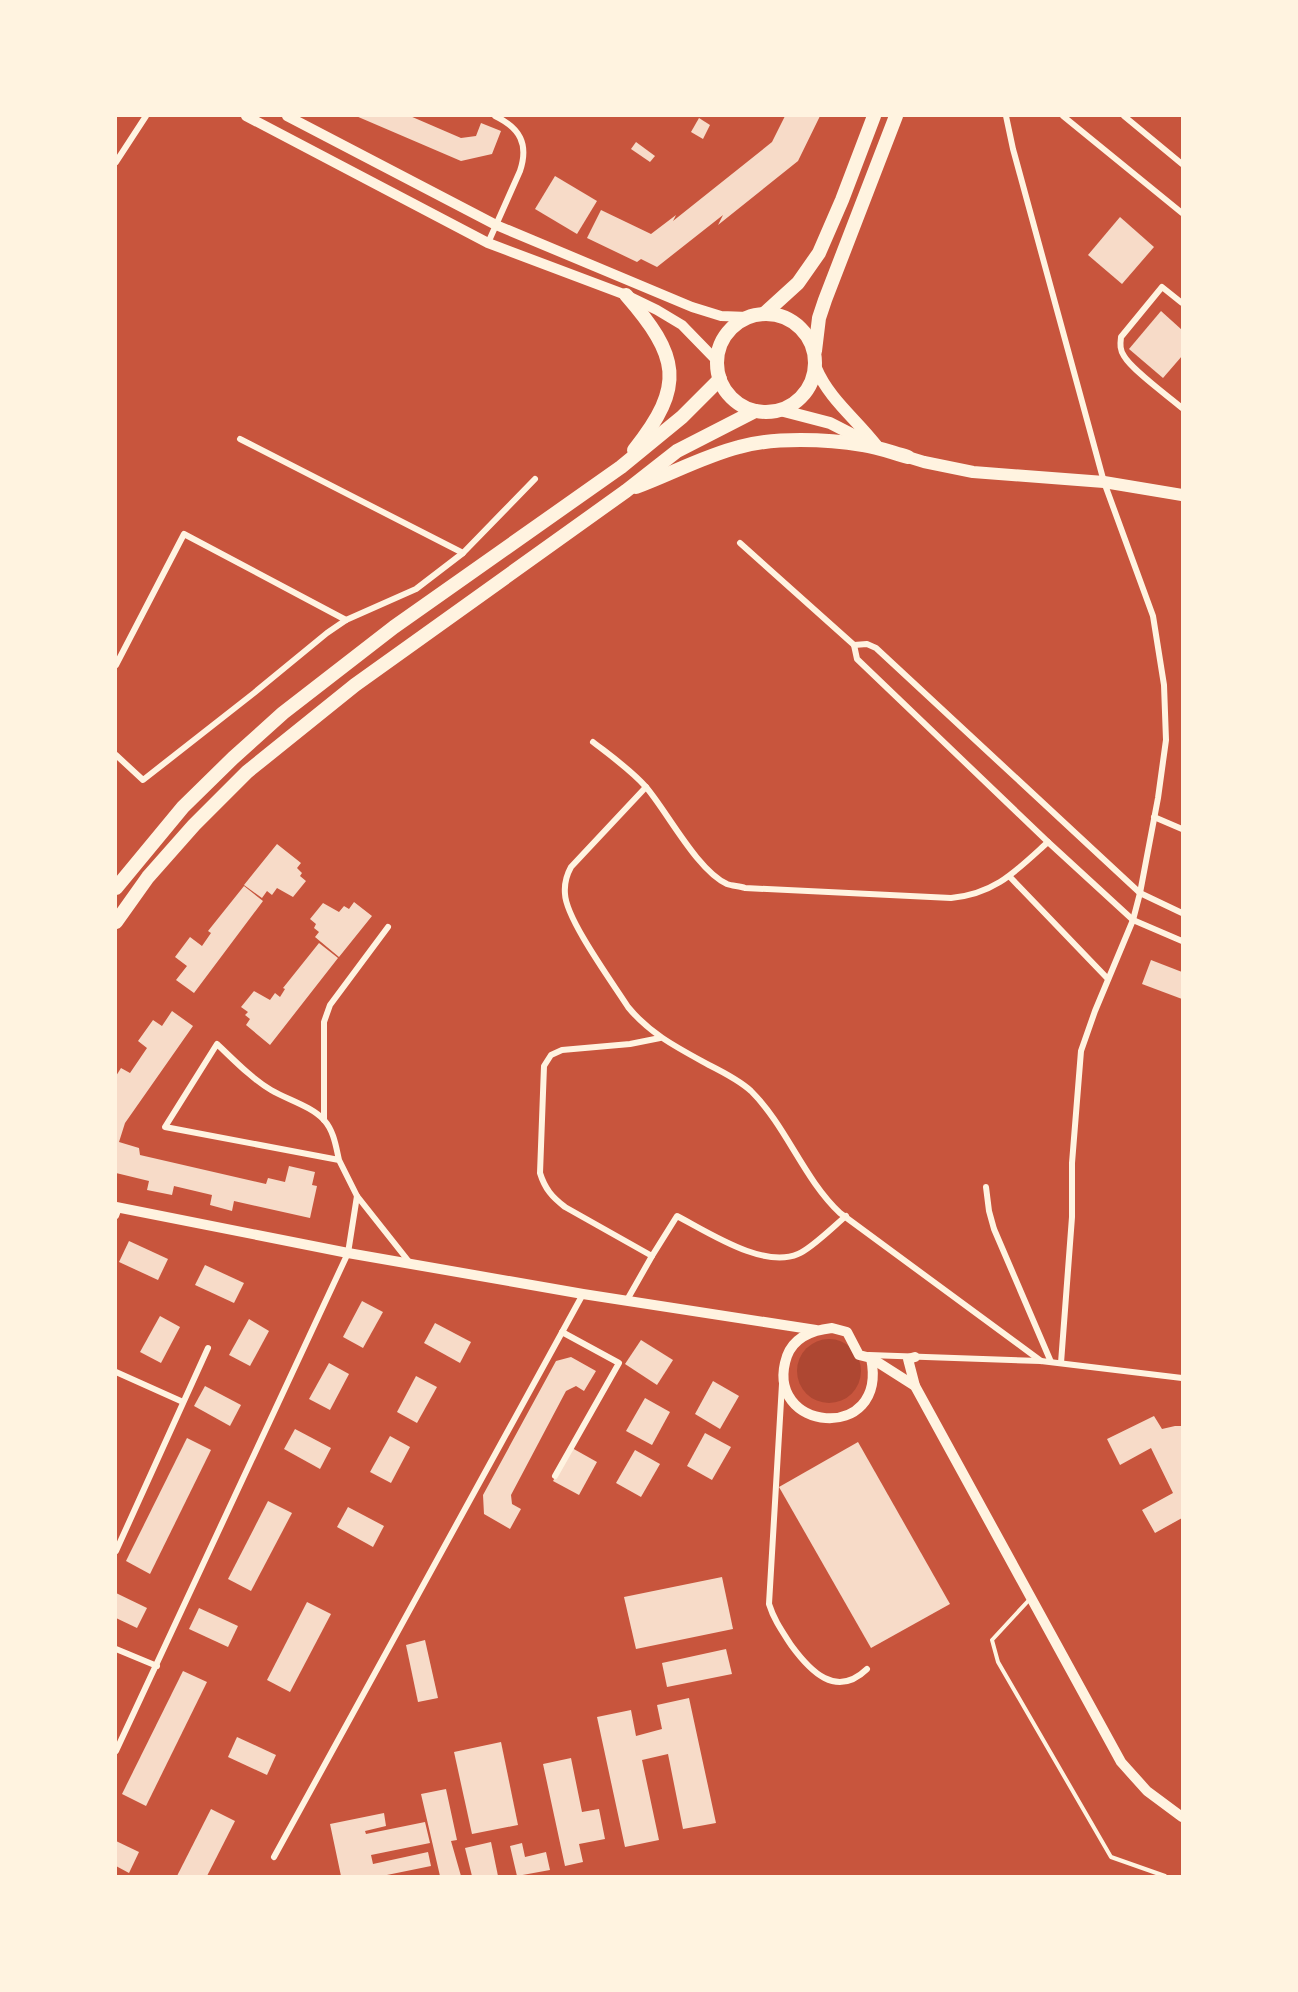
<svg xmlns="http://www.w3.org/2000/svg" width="1298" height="1992" font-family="'Asap Condensed',sans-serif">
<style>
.green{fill:#ae4732}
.building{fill:#f7dbc8}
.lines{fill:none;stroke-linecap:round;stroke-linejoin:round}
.service{stroke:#fff3e0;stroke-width:4}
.minor{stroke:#fff3e0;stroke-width:6}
.tertiary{stroke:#fff3e0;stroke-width:10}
.secondary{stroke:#fff3e0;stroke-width:12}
.trunk{stroke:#fff3e0;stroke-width:14}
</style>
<rect width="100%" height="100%" fill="#c8553d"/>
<circle class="green" cx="829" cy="1371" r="32"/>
<g class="building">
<polygon points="356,116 410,116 461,138 476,136 481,123 501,131 492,154 461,161"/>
<polygon points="785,116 820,116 798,161 718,225 723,215 657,267 641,259 637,262 587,238 601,210 651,234 676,215 673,221 772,142"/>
<polygon points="699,118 710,125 703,139 691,132"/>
<polygon points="636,142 655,156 650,162 631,149"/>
<polygon points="555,176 597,201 577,234 535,209"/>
<polygon points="1120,217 1154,247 1122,284 1088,255"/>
<polygon points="1161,311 1182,330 1182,356 1163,378 1129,349"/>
<polygon points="277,844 301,863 297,868 302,873 300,876 306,881 293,897 277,888 272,895 267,891 262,898 244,885"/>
<polygon points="244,886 263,901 194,993 176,980 187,966 175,957 190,937 202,946 211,933 208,931"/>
<polygon points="354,902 372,916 339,957 315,937 319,932 314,928 316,924 310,919 323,903 339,912 344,906 349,909"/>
<polygon points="319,943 338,958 270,1045 246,1025 250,1019 245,1015 248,1012 241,1007 254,991 270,1000 275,993 280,997 285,989 283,988"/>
<polygon points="1151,960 1182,972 1182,999 1142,984"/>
<polygon points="172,1011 193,1026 125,1123 119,1142 139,1148 140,1155 266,1184 268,1178 285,1182 289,1166 315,1172 312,1185 317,1186 310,1218 234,1201 232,1211 210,1205 212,1195 174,1186 172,1195 147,1190 149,1181 116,1173 116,1076 121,1068 130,1073 147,1048 138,1041 153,1020 162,1026"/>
<polygon points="129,1241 168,1259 158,1280 119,1262"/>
<polygon points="205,1265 244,1283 234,1303 195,1285"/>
<polygon points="362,1301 383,1312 363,1348 343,1337"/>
<polygon points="160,1316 180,1327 161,1363 140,1352"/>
<polygon points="249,1319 269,1331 250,1366 229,1355"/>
<polygon points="435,1323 471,1342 460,1363 424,1343"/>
<polygon points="641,1340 673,1360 657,1385 625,1364"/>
<polygon points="571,1357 596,1371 584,1391 576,1386 566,1391 511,1495 512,1504 521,1509 510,1529 484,1514 483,1495 556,1361"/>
<polygon points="329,1363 349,1374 330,1410 309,1399"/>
<polygon points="416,1376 437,1387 417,1423 397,1412"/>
<polygon points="713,1381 739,1396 720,1429 695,1414"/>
<polygon points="205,1386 241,1405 230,1426 194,1406"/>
<polygon points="645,1398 670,1412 652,1445 626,1431"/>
<polygon points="1154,1416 1162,1429 1175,1426 1182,1426 1182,1518 1155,1533 1142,1510 1173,1493 1151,1448 1120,1465 1107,1439"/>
<polygon points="295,1429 331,1448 320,1469 284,1449"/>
<polygon points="705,1433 731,1447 712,1480 687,1466"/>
<polygon points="390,1436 410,1447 391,1483 370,1472"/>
<polygon points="187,1438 211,1450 150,1574 126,1561"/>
<polygon points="858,1442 950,1604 871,1648 779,1487"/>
<polygon points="572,1448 597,1462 579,1495 553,1481"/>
<polygon points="635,1450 660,1464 641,1497 616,1483"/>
<polygon points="268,1501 292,1513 251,1591 228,1579"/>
<polygon points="348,1507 384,1526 373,1547 337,1527"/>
<polygon points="722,1577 733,1629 636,1649 624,1597"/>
<polygon points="116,1593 147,1608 137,1628 116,1618"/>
<polygon points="307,1602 331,1614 290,1692 267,1680"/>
<polygon points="199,1608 238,1626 228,1647 189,1629"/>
<polygon points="425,1640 438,1698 418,1702 406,1645"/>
<polygon points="726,1649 732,1674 667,1687 662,1663"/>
<polygon points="183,1671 207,1682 146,1806 122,1794"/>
<polygon points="689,1698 716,1823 683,1829 668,1754 642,1760 659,1840 625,1847 597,1717 631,1710 636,1736 662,1729 657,1705"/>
<polygon points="237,1737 276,1755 267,1775 228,1757"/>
<polygon points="501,1742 518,1825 472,1834 454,1752"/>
<polygon points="571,1758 582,1812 599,1809 605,1839 579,1844 583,1862 565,1866 543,1764"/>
<polygon points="446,1789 457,1840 451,1841 461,1876 440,1876 421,1794"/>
<polygon points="211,1809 235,1821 207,1876 177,1876"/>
<polygon points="384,1813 386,1826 365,1831 366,1834 425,1822 430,1843 371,1855 373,1864 428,1852 431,1866 382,1876 341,1876 330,1824"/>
<polygon points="116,1841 139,1852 129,1873 116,1866"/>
<polygon points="491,1842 498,1876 472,1876 465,1848"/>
<polygon points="522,1843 525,1857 546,1852 550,1870 517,1876 510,1846"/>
</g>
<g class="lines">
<polyline class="service" points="1029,1600 992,1640 998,1662 1111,1857 1165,1876"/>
<g class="minor">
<polyline points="1006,116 1013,149 1104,482 1153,616 1164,685 1166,740 1158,798 1140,893 1133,920 1095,1011 1081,1051 1072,1163 1072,1217 1061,1363"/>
<polyline points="1063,116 1182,213"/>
<polyline points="1124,116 1182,164"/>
<polyline points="116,162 146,116"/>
<path d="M488,243L520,171C529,144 520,128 495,116"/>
<path d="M1182,303L1162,287L1121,337C1120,345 1120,350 1124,356C1132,370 1168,396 1182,408"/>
<polyline points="240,439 463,553"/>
<polyline points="740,543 854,645 857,659 1048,842 1133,920 1182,941"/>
<polyline points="854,645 867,644 876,648 1140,893 1182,913"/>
<polyline points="116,665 184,534 346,620"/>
<path d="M593,742C611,756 631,770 646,787C668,813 697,870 727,884C732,886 740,886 745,888L951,898C995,894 1016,871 1048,842"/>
<polyline points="116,755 143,780 254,693 327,633 346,620 416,589 463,553 535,479"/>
<path d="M646,787L571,867C566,876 564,883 565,894C566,919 612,982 628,1007C650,1034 678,1048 709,1065C723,1072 739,1080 751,1091C787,1127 803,1178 840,1213L1041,1361"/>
<polyline points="1154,817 1182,829"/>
<polyline points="1010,877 1108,979"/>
<path d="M660,1038L630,1044L562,1050L551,1055L544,1066L540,1173C545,1189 552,1197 565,1207L652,1256L677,1216C708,1232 763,1269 798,1254C811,1249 834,1226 846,1216"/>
<polyline points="324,1120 324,1022 330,1005 388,927"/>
<polyline points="986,1187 989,1211 994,1229 1051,1362"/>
<polyline points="357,1196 410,1263"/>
<polyline points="116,1216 119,1208"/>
<polyline points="627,1300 652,1256"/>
<polyline points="869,1355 1041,1361 1182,1378"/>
<polyline points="116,1372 183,1402"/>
<path d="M782,1384L769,1604C774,1620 782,1631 791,1645C810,1671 836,1699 867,1669"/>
<polyline points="555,1476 619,1363 562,1332"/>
<polyline points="116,1551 208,1348"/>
<polyline points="116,1649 157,1666"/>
<path d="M116,1751L348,1253L357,1196L339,1160L165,1127L217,1044C234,1060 251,1078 271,1090C288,1100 311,1106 324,1120C334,1131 336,1147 339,1160"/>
<polyline points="274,1857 583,1294"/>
</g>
<g class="tertiary">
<polyline points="246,116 488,243 626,295 657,310 682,325 717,361"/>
<polyline points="287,116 496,225 692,307 721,316 748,317"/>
<polyline points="116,1207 348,1253 583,1294 816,1330"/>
<path d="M832,1328L847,1332L859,1355L871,1358C889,1445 761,1432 787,1356C794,1337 813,1330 832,1328Z"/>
<polyline points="871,1358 915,1386 1121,1762 1147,1791 1182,1817"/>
<polyline points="915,1386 908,1359 915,1357"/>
</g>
<g class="secondary">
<path d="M816,368C829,399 856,419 876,445"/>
<polyline points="780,410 830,423 871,444"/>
<polyline points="901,455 924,462 973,472 1104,482 1182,495"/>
</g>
<g class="trunk">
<path d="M626,295C679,356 686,385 634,450"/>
<polyline points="765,313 798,283 819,253 842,200 874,116"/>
<circle cx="766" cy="363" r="49"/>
<polyline points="815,351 819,318 825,300 896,116"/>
<path d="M636,487C671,474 704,456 739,447C774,437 827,439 863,445C878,447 893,453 908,457"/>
<polyline points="116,888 183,807 233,758 283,713 394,627 621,467 682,417 720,379"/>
<polyline points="116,922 148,877 194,825 247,772 355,685 626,491 677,451 755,411"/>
</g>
</g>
<rect width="1298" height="1992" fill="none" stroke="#fff3e0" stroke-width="234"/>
</svg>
